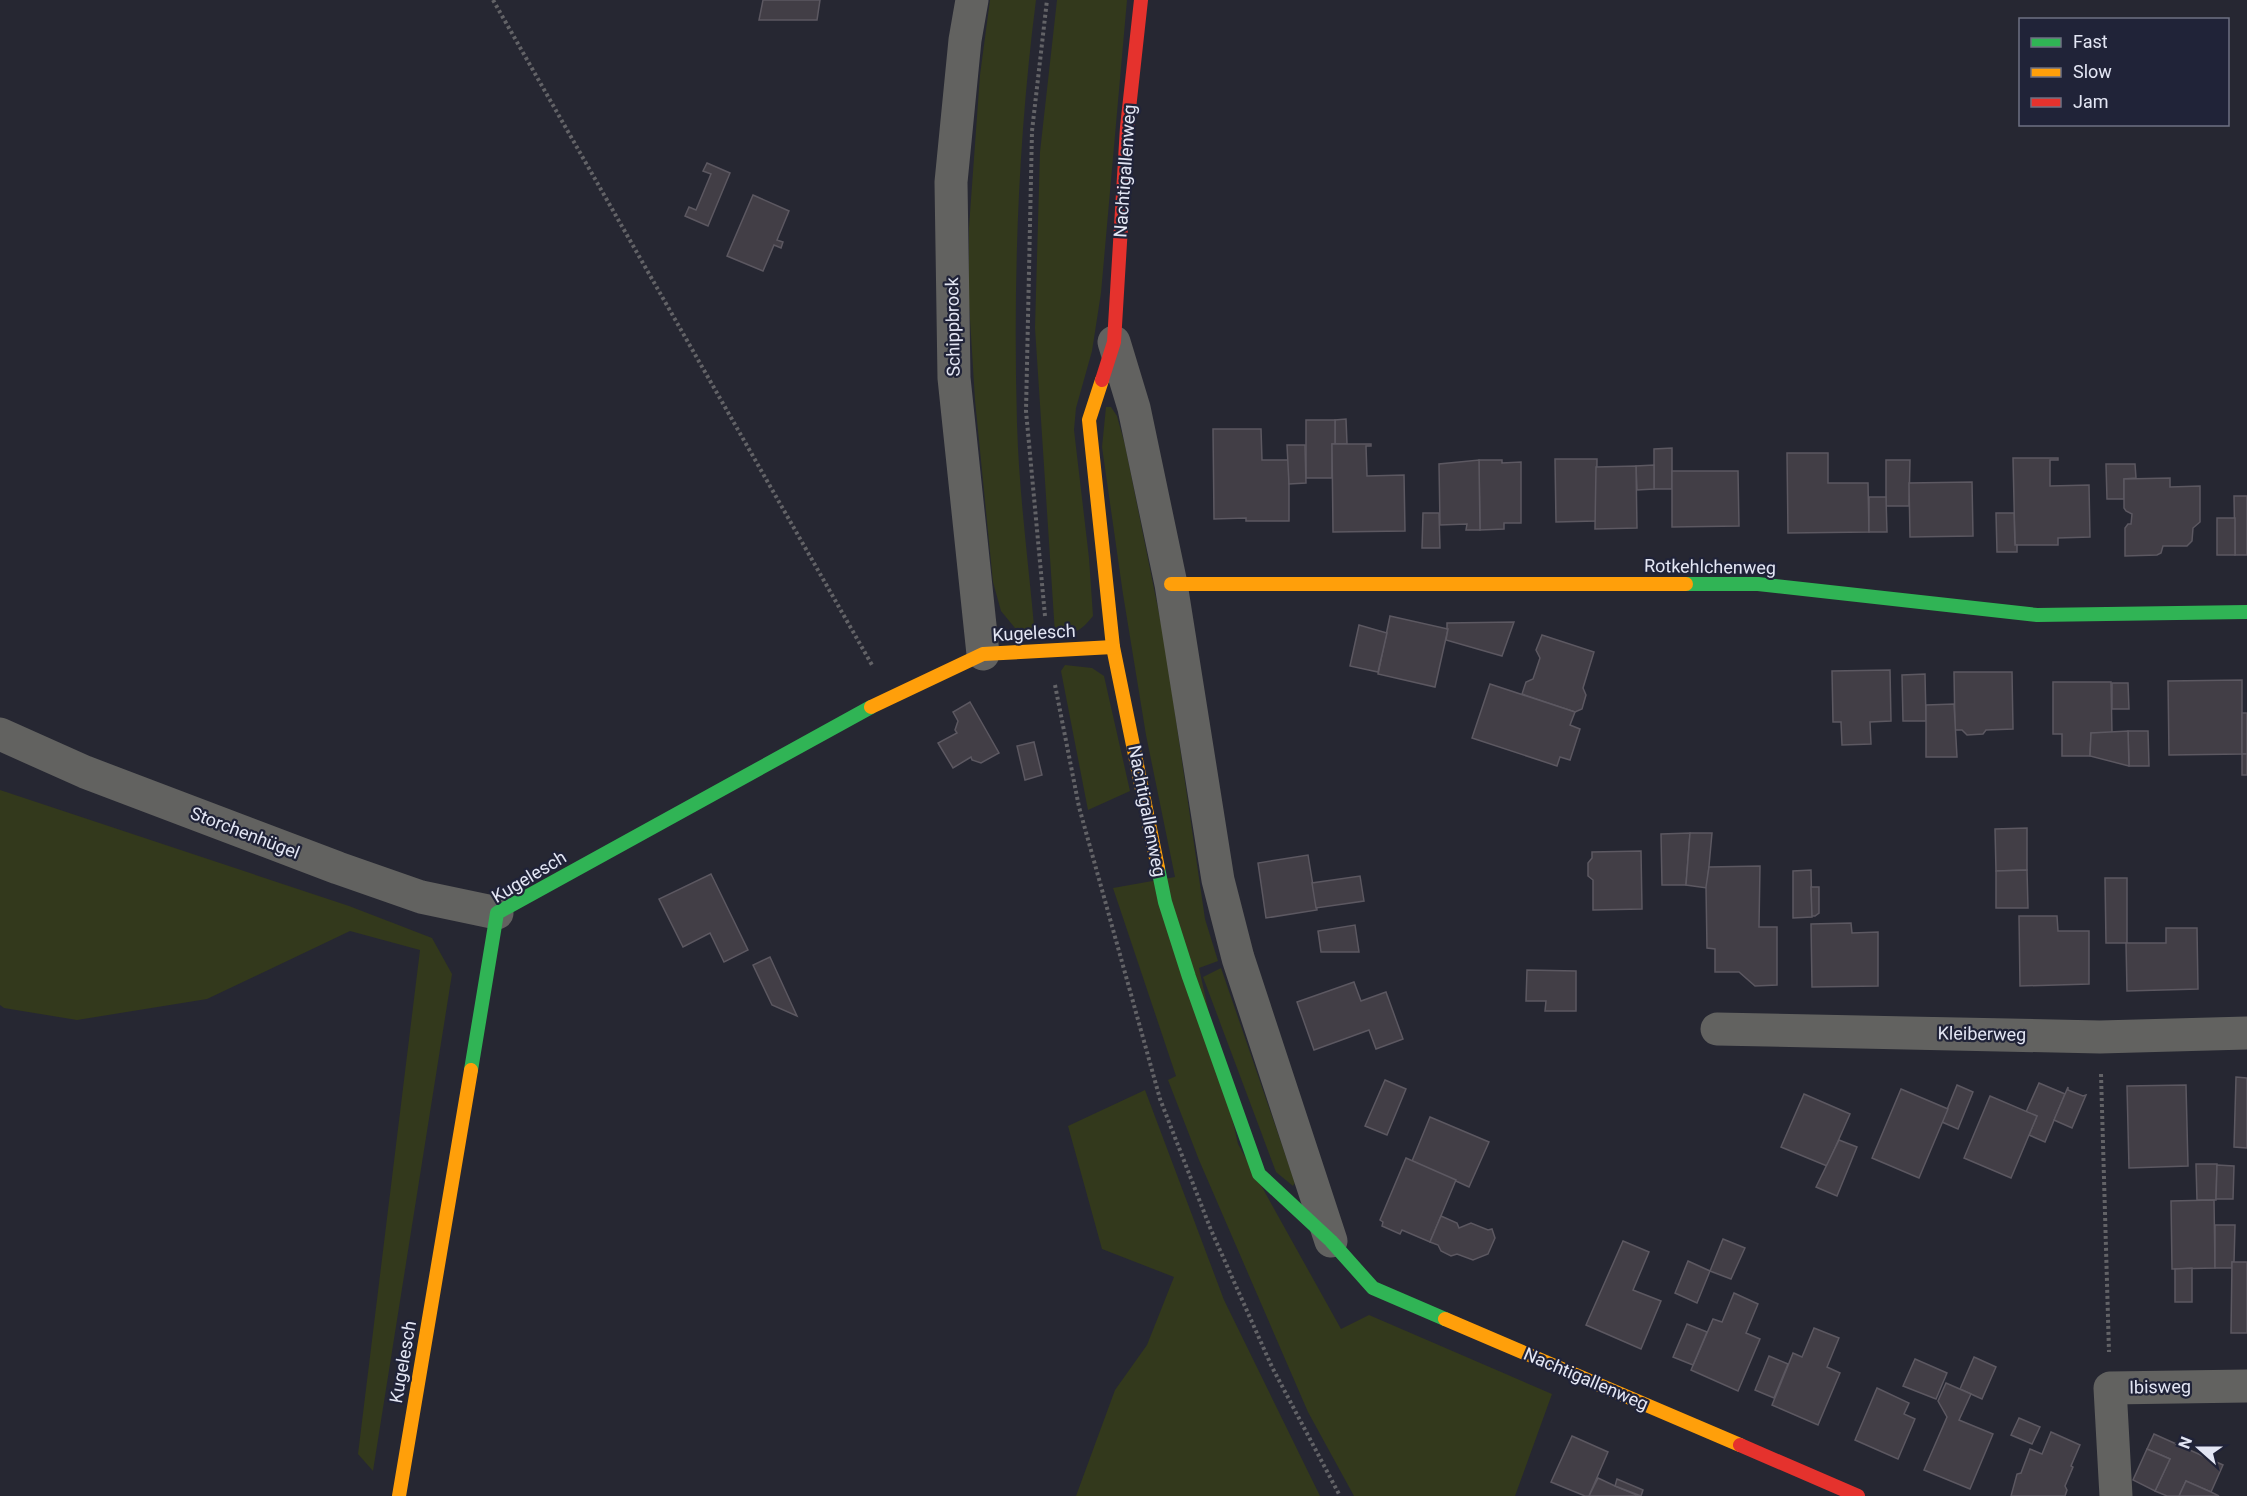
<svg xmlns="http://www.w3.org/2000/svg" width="2247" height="1496" font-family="Roboto,sans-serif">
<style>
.green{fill:#33391c}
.building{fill:#423e46;stroke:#5c5861;stroke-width:1.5}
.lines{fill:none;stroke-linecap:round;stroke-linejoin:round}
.path{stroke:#636367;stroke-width:4;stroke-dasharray:3 3;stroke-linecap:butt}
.street{stroke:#626260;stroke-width:33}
.fast{stroke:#30b455;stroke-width:14}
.slow{stroke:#ff9f0a;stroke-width:14}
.jam{stroke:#e5322d;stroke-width:14}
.labels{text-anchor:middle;stroke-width:4.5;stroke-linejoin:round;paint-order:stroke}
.street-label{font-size:18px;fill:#e3e6f4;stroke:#202338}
</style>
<rect width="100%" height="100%" fill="#262732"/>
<g class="green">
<path d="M990,0H1036C1018,140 1013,282 1017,423C1019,495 1029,566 1035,637L1015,628L1001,611L993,582L975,400L969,303V227L980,75Z"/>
<path d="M1057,0H1127L1101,293L1092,351L1076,408L1074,430L1089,558L1093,616C1080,632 1076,633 1055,634L1035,328L1040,152Z"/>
<polygon points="1106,407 1111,407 1117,416 1125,445 1164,638 1205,919 1218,961 1199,968 1238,1144 1341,1329 1369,1315 1552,1394 1515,1496 1354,1496 1308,1412 1199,1160 1168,1080 1176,1076 1113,888 1175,877 1146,735 1123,594 1102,447"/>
<polygon points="1065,665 1092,668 1104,676 1130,791 1088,810 1061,671"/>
<polygon points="0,790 349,906 432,938 452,974 373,1471 358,1454 420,950 350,931 207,999 77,1020 4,1008 0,1005"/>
<polygon points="1221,968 1295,1183 1293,1186 1276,1172 1203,977"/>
<polygon points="1145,1090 1224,1300 1320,1496 1076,1496 1115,1390 1147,1345 1174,1277 1102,1249 1068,1126"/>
</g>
<g class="building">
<polygon points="763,0 820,0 817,20 759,20"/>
<polygon points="707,163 730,173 708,226 685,216 689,207 696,210 711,174 703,171"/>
<polygon points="753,195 789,211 777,240 783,242 781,248 774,245 763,271 727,256"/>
<polygon points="1346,419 1347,444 1335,444 1335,420"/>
<polygon points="1306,420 1335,420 1335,444 1332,444 1332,478 1306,478"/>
<polygon points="1213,429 1261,429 1262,460 1289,460 1289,521 1246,521 1246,518 1214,519"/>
<polygon points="1332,444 1371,444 1371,446 1366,446 1367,476 1404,475 1405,531 1333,532"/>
<polygon points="1287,445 1305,445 1306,483 1289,484"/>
<polygon points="1672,448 1672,489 1654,489 1654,449"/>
<polygon points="1787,453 1828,453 1828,483 1868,483 1869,532 1788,533"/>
<polygon points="2013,458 2058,458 2058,460 2050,460 2050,486 2089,485 2090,537 2058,538 2058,545 2015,545"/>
<polygon points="1555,459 1597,459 1596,521 1556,522"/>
<polygon points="1479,460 1502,460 1502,463 1521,462 1521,523 1504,523 1504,529 1480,530"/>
<polygon points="1479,460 1480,530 1466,530 1467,524 1440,525 1439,464"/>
<polygon points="1886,460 1910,460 1909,506 1886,506"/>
<polygon points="2106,464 2135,464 2136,478 2124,479 2124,499 2107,499"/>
<polygon points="1654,465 1654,489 1637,490 1636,466"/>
<polygon points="1636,466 1637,528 1595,529 1596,467"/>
<polygon points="1672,471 1738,471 1739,526 1672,527"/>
<polygon points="2170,478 2170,487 2200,486 2200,522 2193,528 2192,541 2187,546 2163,546 2161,553 2157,555 2125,556 2125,528 2128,524 2131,524 2132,514 2126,511 2124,508 2124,479"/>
<polygon points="1972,482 1973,536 1910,537 1909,483"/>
<polygon points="2234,496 2247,496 2247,555 2235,555"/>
<polygon points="1869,497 1886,497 1887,532 1869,532"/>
<polygon points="1423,513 1439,513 1440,548 1422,548"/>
<polygon points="1996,513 2014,513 2015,545 2017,545 2017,552 1997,552"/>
<rect x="2217" y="518" width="18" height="37"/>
<polygon points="1390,616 1448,629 1435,687 1378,674"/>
<polygon points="1514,622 1502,656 1446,640 1448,629 1447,629 1447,623"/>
<polygon points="1359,625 1387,633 1378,672 1350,666"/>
<polygon points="1542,635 1594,652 1583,688 1586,695 1582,709 1575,712 1522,694 1526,682 1533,679 1540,658 1536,650"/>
<polygon points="1890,670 1891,721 1870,722 1871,744 1842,745 1841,722 1833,722 1832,671"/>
<polygon points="1954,672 2012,672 2013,729 1986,730 1983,734 1967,735 1962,730 1955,730"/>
<polygon points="1925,674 1926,721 1903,721 1902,675"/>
<polygon points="2242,680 2242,754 2169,755 2168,681"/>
<polygon points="2053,682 2111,682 2112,733 2091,733 2090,756 2062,756 2062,734 2053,734"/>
<polygon points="2112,683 2128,683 2129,709 2112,709"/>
<polygon points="1490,684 1575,712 1570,725 1580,729 1570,760 1560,757 1557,766 1472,738"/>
<polygon points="970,702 999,753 981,763 972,760 971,757 953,768 938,743 957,733 955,730 958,721 953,712"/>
<polygon points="1954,704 1957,757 1926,757 1926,705"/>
<rect x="2242" y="713" width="5" height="41"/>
<polygon points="2128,731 2148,731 2149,766 2129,766"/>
<polygon points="2128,731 2129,766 2090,756 2091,733"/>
<polygon points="1034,742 1042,775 1025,780 1017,746"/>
<rect x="2242" y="754" width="5" height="21"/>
<polygon points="2027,828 2027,870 1996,871 1995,829"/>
<polygon points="1690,833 1686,885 1662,885 1661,834"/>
<polygon points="1690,833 1712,833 1707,888 1686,885"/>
<polygon points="1641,851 1642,909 1593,910 1593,880 1588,876 1588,863 1592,858 1592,852"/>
<polygon points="1308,855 1317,910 1266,918 1258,863"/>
<polygon points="1760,866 1759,927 1777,927 1777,985 1755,986 1739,972 1715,972 1715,949 1707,948 1706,887 1709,867"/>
<polygon points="1811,870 1812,917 1793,918 1793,871"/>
<polygon points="2027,870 2028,908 1996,908 1996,871"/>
<polygon points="711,874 748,950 724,962 710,933 683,947 659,899"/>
<polygon points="1360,876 1364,901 1316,908 1312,883"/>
<polygon points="2105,878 2127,878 2127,943 2106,943"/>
<polygon points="1811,887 1819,887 1819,913 1815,916 1812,916"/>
<polygon points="2019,916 2057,916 2058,931 2089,931 2089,984 2020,986"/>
<polygon points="1851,923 1852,933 1878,932 1878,986 1812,987 1811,924"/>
<polygon points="1355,925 1359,952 1321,952 1318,931"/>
<polygon points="2166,928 2197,928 2198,989 2127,991 2126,943 2166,943"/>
<polygon points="770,957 797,1016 772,1005 753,965"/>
<polygon points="1527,970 1576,971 1576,1011 1545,1011 1546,1001 1526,1001"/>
<polygon points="1354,982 1361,1001 1386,992 1403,1039 1376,1049 1369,1030 1314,1050 1297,1002"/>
<polygon points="2236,1077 2247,1078 2247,1148 2234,1147"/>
<polygon points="1385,1080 1406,1089 1387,1135 1365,1126"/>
<polygon points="2039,1083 2065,1094 2045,1142 2029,1135 2037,1116 2026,1112"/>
<polygon points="1957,1085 1973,1092 1958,1129 1942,1122"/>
<polygon points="2186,1085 2188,1166 2129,1168 2127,1086"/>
<polygon points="2068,1087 2068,1090 2083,1096 2086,1095 2072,1128 2054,1120"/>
<polygon points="1901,1089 1948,1109 1919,1178 1872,1158"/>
<polygon points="1804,1094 1850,1114 1827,1166 1781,1147"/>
<polygon points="1990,1096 2037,1116 2011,1178 1964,1158"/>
<polygon points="1430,1117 1489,1142 1469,1187 1412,1161"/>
<polygon points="1839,1140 1857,1147 1837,1196 1816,1187"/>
<polygon points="1406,1158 1456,1180 1430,1242 1402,1230 1400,1234 1382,1226 1383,1222 1380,1220"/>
<polygon points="2196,1164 2217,1164 2216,1200 2197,1200"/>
<polygon points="2217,1165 2234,1166 2233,1199 2216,1199"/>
<polygon points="2214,1200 2215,1268 2172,1269 2171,1201"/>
<polygon points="1441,1216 1457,1223 1459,1228 1471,1223 1488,1230 1492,1229 1495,1238 1488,1254 1473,1260 1457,1254 1451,1256 1441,1251 1438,1245 1430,1242"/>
<polygon points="2215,1225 2235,1225 2234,1262 2232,1262 2232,1268 2215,1268"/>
<polygon points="1723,1239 1745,1248 1731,1279 1710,1271"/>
<polygon points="1623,1241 1649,1252 1633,1290 1661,1301 1641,1349 1586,1325"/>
<polygon points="1688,1261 1710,1271 1697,1303 1675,1293"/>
<polygon points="2232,1262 2247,1262 2247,1333 2231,1333"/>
<polygon points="2192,1268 2192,1302 2175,1302 2175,1269"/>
<polygon points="1734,1293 1758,1304 1746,1333 1760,1339 1738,1391 1691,1370 1713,1319 1722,1322"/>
<polygon points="1687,1324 1707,1332 1693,1365 1673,1357"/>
<polygon points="1814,1328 1839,1338 1827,1367 1840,1373 1818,1425 1772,1405 1793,1353 1802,1357"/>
<polygon points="1769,1356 1788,1364 1774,1398 1755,1390"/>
<polygon points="1974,1357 1996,1367 1982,1399 1960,1389"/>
<polygon points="1915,1359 1947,1373 1936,1399 1903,1386"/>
<polygon points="1946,1383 1971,1394 1959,1420 1993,1434 1970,1489 1924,1470 1947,1417 1938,1401"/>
<polygon points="1877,1388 1909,1403 1904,1414 1915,1419 1898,1459 1855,1440"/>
<polygon points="2019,1418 2040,1427 2032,1444 2011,1435"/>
<polygon points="2051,1432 2080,1445 2071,1466 2073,1467 2065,1486 2067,1490 2065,1496 2011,1496 2017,1474 2021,1473 2030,1449 2042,1454"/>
<polygon points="2154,1434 2223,1465 2211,1492 2186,1481 2179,1496 2167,1496 2155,1491 2170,1459 2147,1449"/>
<polygon points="1572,1436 1608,1452 1589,1496 1585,1496 1551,1482"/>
<polygon points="2147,1449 2170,1459 2155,1491 2133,1480"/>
<polygon points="1598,1478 1615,1486 1639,1496 1589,1496"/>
<polygon points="1617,1479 1643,1490 1641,1496 1615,1486"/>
<polygon points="2186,1481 2211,1492 2219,1496 2179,1496"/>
</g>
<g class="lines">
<g class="path">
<polyline points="493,0 872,665"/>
<polyline points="1045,616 1026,411 1032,131 1047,0"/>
<polyline points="1055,685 1079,807 1160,1099 1211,1230 1272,1367 1340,1496"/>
<polyline points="2101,1074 2109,1352"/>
</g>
<g class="street">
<polyline points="972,0 965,40 951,182 954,378 983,654"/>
<polyline points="1114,342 1134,408 1171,584 1218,880 1238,958 1331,1241"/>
<polyline points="0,734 85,772 338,868 421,897 497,913"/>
<polyline points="1717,1029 2100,1037 2247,1033"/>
<polyline points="2116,1496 2110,1388 2247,1386"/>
</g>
<g class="fast">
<polyline points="1686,584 1758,584 2037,615 2247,612"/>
<polyline points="1158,868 1165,902 1189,977 1259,1174 1331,1241 1373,1288 1445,1319"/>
<polyline points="471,1070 497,913 871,707"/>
</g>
<g class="slow">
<polyline points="1102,380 1089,420 1113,647 1158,868"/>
<polyline points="1171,584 1686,584"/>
<polyline points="871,707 983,654 1113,647"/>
<polyline points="1445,1319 1740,1445"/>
<polyline points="399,1496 471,1070"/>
</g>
<g class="jam">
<polyline points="1102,380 1114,342 1127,127 1141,0"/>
<polyline points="1740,1445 1858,1496"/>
</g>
</g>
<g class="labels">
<g class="street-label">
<text transform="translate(1125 171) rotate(-86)" y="6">Nachtigallenweg</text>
<text transform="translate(953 327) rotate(-91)" y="6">Schippbrock</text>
<text transform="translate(1710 567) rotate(1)" y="6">Rotkehlchenweg</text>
<text transform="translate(1034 633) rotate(-3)" y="6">Kugelesch</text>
<text transform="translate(1147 811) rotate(79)" y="6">Nachtigallenweg</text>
<text transform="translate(245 833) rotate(21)" y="6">Storchenhügel</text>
<text transform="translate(529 877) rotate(-31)" y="6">Kugelesch</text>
<text transform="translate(1982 1034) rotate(1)" y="6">Kleiberweg</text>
<text transform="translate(403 1362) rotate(-80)" y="6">Kugelesch</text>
<text transform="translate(1586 1379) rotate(23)" y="6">Nachtigallenweg</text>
<text transform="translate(2160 1387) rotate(-1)" y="6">Ibisweg</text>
</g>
</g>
<rect x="2019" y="18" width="210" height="108" fill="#202338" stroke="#6e7183" stroke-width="1.5"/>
<rect x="2031" y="38" width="30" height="9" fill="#30b455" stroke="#6e7183" stroke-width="1.5"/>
<text x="2073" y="48" font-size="18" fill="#e3e6f4">Fast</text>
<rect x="2031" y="68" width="30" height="9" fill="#ff9f0a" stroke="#6e7183" stroke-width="1.5"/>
<text x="2073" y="78" font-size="18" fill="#e3e6f4">Slow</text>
<rect x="2031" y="98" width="30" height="9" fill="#e5322d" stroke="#6e7183" stroke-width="1.5"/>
<text x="2073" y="108" font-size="18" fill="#e3e6f4">Jam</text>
<g transform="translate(2199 1448) rotate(291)" stroke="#202338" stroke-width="4.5" paint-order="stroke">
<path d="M0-4.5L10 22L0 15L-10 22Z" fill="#e3e6f4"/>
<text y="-9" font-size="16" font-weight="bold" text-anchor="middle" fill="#e3e6f4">N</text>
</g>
</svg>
